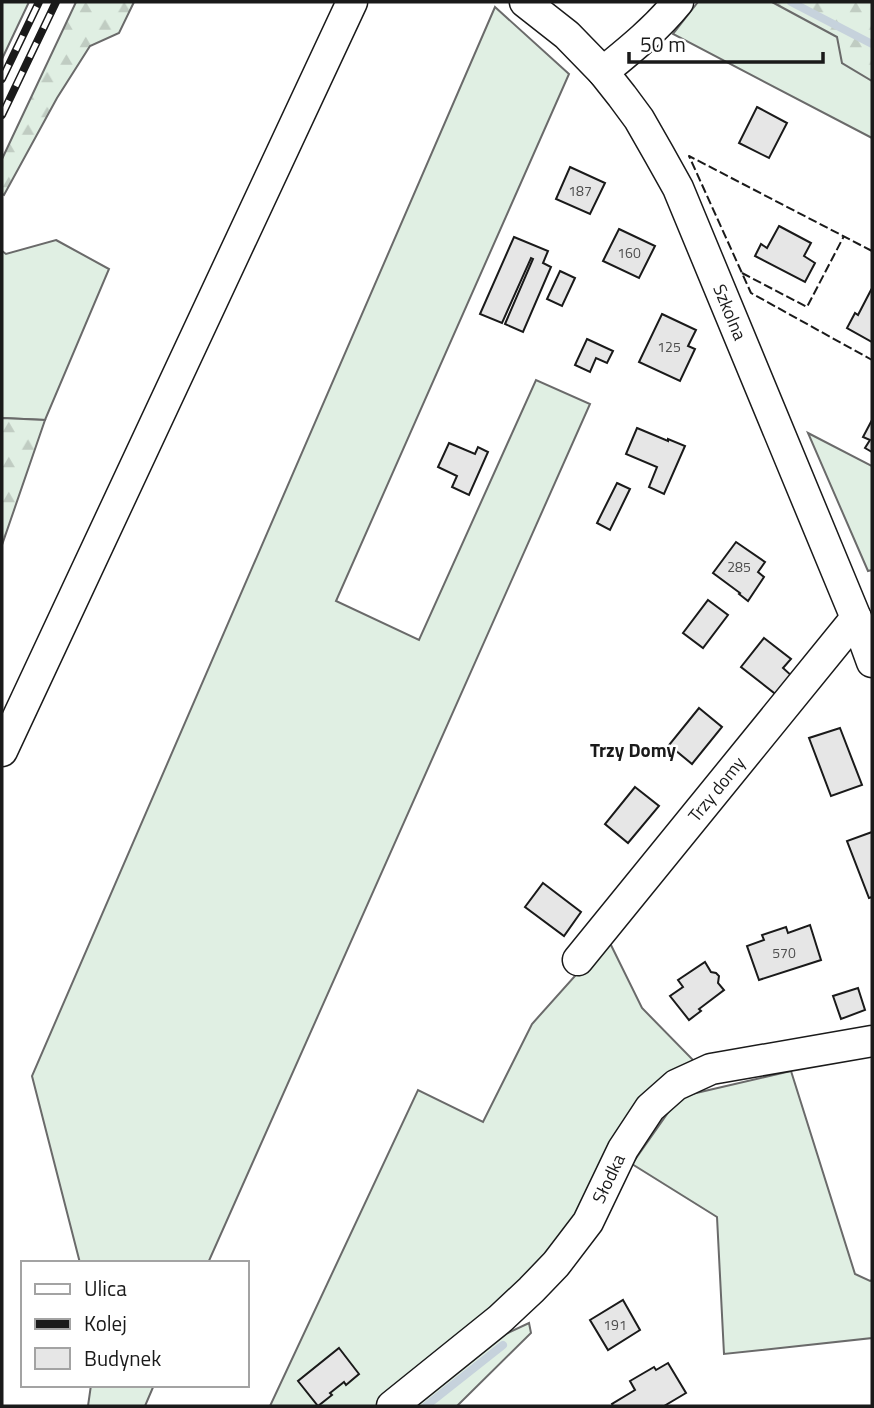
<svg xmlns="http://www.w3.org/2000/svg" width="874" height="1408" font-family="'Titillium Web',sans-serif">
<style>
.grass{fill:#e0efe3;stroke:#6a6a6a;stroke-width:2}
.forest{fill:url(#forest-firs);stroke:#6a6a6a;stroke-width:2}
.lines{fill:none;stroke-linecap:round;stroke-linejoin:round}
.stream{stroke:#c6d2dc;stroke-width:8}
.building{fill:#e6e6e6;stroke:#1a1a1a;stroke-width:2}
.minor-casing{stroke:#1a1a1a;stroke-width:33}
.minor{stroke:#fff;stroke-width:30}
.rail-casing{stroke:#1a1a1a;stroke-width:8}
.rail{stroke:#fff;stroke-width:5;stroke-dasharray:16;stroke-linecap:butt}
.fence{stroke:#1a1a1a;stroke-width:2;stroke-dasharray:9 3.5;stroke-linecap:butt}
.labels{text-anchor:middle;stroke-width:5;stroke-linejoin:round;paint-order:stroke}
.number-label{font-size:14px;fill:#4d4d4d}
.street-label{font-size:18px;fill:#1a1a1a;stroke:#fff}
.neighbourhood-label{font-size:19px;font-weight:bold;fill:#1a1a1a;stroke:#fff}
</style>
<defs>
<pattern id="forest-firs" width="22" height="20" patternUnits="userSpaceOnUse" patternTransform="scale(1.75)"><rect width="22" height="20" fill="#e0efe3"/><path d="M5 1l3.5 6h-7zM16 11l3.5 6h-7z" fill="#c0ccc2"/></pattern>
</defs>
<rect width="100%" height="100%" fill="#fff"/>
<g class="grass">
<polygon points="2,2 29,2 2,59"/>
<polygon points="698,2 872,2 872,138 673,34"/>
<polygon points="495,7 569,74 336,601 419,640 536,380 590,404 208,1263 80,1263 32,1076"/>
<polygon points="56,240 109,269 45,420 2,418 2,251 6,254"/>
<polygon points="808,433 872,466 872,570 868,571"/>
<polygon points="608,939 642,1008 695,1062 580,1220 526,1287 377,1406 270,1406 418,1090 483,1122 532,1024"/>
<polygon points="791,1071 855,1274 870,1281 872,1280 872,1338 724,1354 717,1217 632,1164 679,1097"/>
<polygon points="529,1323 531,1333 457,1406 409,1406 491,1341"/>
<polygon points="91,1385 154,1385 145,1406 88,1406"/>
</g>
<g class="forest">
<polygon points="76,2 134,2 119,33 90,46 57,98 4,195 2,194 2,159"/>
<polygon points="772,2 872,2 872,81 842,63 837,37"/>
<polygon points="2,418 45,420 2,545"/>
</g>
<g class="lines">
<g class="stream">
<polyline points="791,2 872,44"/>
<polyline points="426,1406 503,1345"/>
</g>
</g>
<g class="building">
<polygon points="757,107 787,123 769,158 739,143"/>
<polygon points="570,167 605,183 590,214 556,199"/>
<polygon points="779,226 811,243 804,256 815,263 805,282 755,256 761,244 767,248"/>
<polygon points="619,229 655,246 639,278 603,261"/>
<polygon points="514,237 548,251 543,263 551,267 523,332 505,324 533,259 531,258 502,323 480,314"/>
<polygon points="560,271 575,278 562,306 547,299"/>
<polygon points="871,290 872,291 872,342 847,328 855,313 858,315"/>
<polygon points="662,314 696,330 688,346 695,349 680,381 639,362"/>
<polygon points="587,339 613,351 607,363 596,358 590,372 575,365"/>
<polygon points="872,420 872,452 865,448 870,440 863,437"/>
<polygon points="637,428 668,441 668,439 685,446 664,494 649,487 657,467 626,454"/>
<polygon points="449,443 475,454 478,447 488,452 469,495 452,487 457,476 438,467"/>
<polygon points="617,483 630,489 610,530 597,523"/>
<polygon points="736,542 765,562 758,572 764,577 748,601 739,594 740,593 713,573"/>
<polygon points="708,600 728,615 703,648 683,633"/>
<polygon points="764,638 791,659 783,668 793,677 778,696 741,667"/>
<polygon points="699,708 722,727 692,764 669,745"/>
<polygon points="840,728 862,785 831,796 809,738"/>
<polygon points="635,787 659,806 628,843 605,824"/>
<polygon points="872,832 872,897 869,898 847,841"/>
<polygon points="543,883 581,912 564,936 525,907"/>
<polygon points="810,925 821,960 759,980 747,946 764,940 762,935 786,927 788,933"/>
<polygon points="705,962 711,972 716,973 719,976 718,983 724,990 699,1009 701,1011 689,1020 670,996 683,987 678,980"/>
<polygon points="858,988 865,1010 841,1019 833,996"/>
<polygon points="623,1300 640,1330 608,1350 590,1320"/>
<polygon points="339,1348 359,1374 346,1385 344,1382 330,1393 332,1395 318,1406 298,1381"/>
<polygon points="668,1363 686,1393 664,1406 613,1406 612,1404 635,1390 630,1381 654,1367 656,1370"/>
</g>
<g class="lines">
<g class="minor-casing">
<g id="minor">
<path id="s1" d="M525,2L567,35L603,72L622,96L639,119L659,154L678,188L856,618L872,662"/>
<path d="M603,72C630,50 656,29 678,2"/>
<polyline points="2,751 352,2"/>
<path id="s2" d="M578,960L856,618"/>
<path id="s3" d="M392,1406L500,1319L531,1290L556,1264L588,1222L623,1149L650,1108L676,1085L711,1069L872,1041"/>
</g>
</g>
<use href="#minor" class="minor"/>
<g class="rail-casing">
<g id="rail">
<polyline points="2,79 39,2"/>
<polyline points="2,115 56,2"/>
</g>
</g>
<use href="#rail" class="rail"/>
<g class="fence">
<polyline points="872,251 689,156 751,293 872,360"/>
<polyline points="742,273 807,307 844,236"/>
</g>
</g>
<g class="labels">
<g class="number-label">
<text x="580" y="196">187</text>
<text x="629" y="258">160</text>
<text x="669" y="352">125</text>
<text x="739" y="572">285</text>
<text x="784" y="958">570</text>
<text x="615" y="1330">191</text>
</g>
<g class="street-label">
<text dy="6" stroke="none"><textPath href="#s1" startOffset="378">Szkolna</textPath></text>
<text dy="6" stroke="none"><textPath href="#s2" startOffset="220">Trzy domy</textPath></text>
<text dy="6" stroke="none"><textPath href="#s3" startOffset="318">Słodka</textPath></text>
</g>
<g class="neighbourhood-label">
<text x="633" y="757">Trzy Domy</text>
</g>
</g>
<rect width="874" height="1408" fill="none" stroke="#1a1a1a" stroke-width="7"/>
<rect x="21" y="1261" width="228" height="126" fill="#ffffff" stroke="#a3a3a3" stroke-width="2"/>
<rect x="35" y="1284" width="35" height="10" fill="#ffffff" stroke="#a3a3a3" stroke-width="2"/>
<text x="84" y="1296" font-size="21" fill="#1a1a1a">Ulica</text>
<rect x="35" y="1319" width="35" height="10" fill="#1a1a1a" stroke="#a3a3a3" stroke-width="2"/>
<text x="84" y="1331" font-size="21" fill="#1a1a1a">Kolej</text>
<rect x="35" y="1348" width="35" height="21" fill="#e6e6e6" stroke="#a3a3a3" stroke-width="2"/>
<text x="84" y="1366" font-size="21" fill="#1a1a1a">Budynek</text>
<path d="M629 52v10h194v-10" fill="none" stroke="#1a1a1a" stroke-width="3.5"/>
<text x="640" y="52" font-size="21" fill="#1a1a1a" stroke="#ffffff" stroke-width="5" paint-order="stroke">50 m</text>
</svg>
